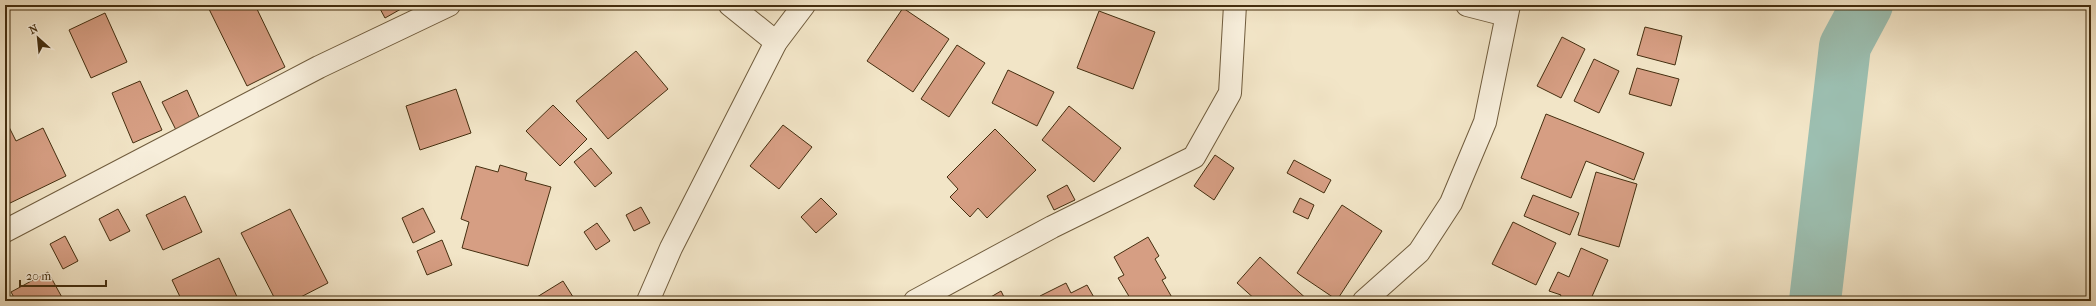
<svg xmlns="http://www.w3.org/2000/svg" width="2096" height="306" font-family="'IM FELL French Canon',serif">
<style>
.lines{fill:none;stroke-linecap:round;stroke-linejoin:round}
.river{stroke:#9cbfb1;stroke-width:52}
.building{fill:#d69e83;stroke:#442e0f}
.minor-casing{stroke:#705c3d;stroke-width:24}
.minor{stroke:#f7eedb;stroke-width:22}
</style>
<rect width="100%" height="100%" fill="#f2e5c7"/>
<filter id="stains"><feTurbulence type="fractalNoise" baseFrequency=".005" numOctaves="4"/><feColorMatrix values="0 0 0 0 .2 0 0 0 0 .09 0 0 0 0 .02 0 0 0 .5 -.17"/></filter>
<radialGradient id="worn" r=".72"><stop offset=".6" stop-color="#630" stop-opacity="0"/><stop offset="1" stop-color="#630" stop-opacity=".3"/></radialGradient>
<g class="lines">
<polyline class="river" points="1815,301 1845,46 1867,5"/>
</g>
<g class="building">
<polygon points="207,5 255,5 285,67 247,86"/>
<polygon points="378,5 408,5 385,18"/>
<polygon points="903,8 949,39 913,92 867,61"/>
<polygon points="1099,11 1155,32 1133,89 1077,68"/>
<polygon points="105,13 127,62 91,78 69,30"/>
<polygon points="1645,27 1682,36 1675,65 1637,55"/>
<polygon points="1562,37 1585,49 1561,98 1537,86"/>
<polygon points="957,45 985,63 949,117 921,99"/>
<polygon points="636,51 668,89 608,139 576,101"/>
<polygon points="1594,59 1619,71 1599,113 1574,101"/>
<polygon points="1637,68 1679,79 1671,106 1629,94"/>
<polygon points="1008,70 1054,92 1037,126 992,103"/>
<polygon points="140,81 162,130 133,143 112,93"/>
<polygon points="456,89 471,133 420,150 406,106"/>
<polygon points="187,90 200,119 176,130 162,102"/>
<polygon points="553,105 587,139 560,166 526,131"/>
<polygon points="1069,106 1121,148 1094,182 1042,140"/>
<polygon points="1546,114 1644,153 1634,180 1586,161 1571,198 1521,178"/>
<polygon points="5,119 16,141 43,128 66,176 6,205"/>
<polygon points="783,125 812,147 779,189 750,166"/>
<polygon points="995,129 1036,170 987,218 978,208 970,217 950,197 958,189 947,177"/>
<polygon points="591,148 612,173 595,187 574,162"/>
<polygon points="1215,155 1234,168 1214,200 1194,186"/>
<polygon points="1294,160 1331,180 1324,193 1287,173"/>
<polygon points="500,165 527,173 525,180 551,187 528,266 462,248 469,222 461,219 476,166 498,172"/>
<polygon points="1596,172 1637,184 1619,247 1578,235"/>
<polygon points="1067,185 1075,200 1054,210 1047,196"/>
<polygon points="1533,195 1579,213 1570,235 1524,216"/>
<polygon points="185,196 202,232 163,250 146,215"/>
<polygon points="821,198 837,214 816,233 801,217"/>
<polygon points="1300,198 1314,205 1308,219 1293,212"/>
<polygon points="1342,205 1382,231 1337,300 1297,273"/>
<polygon points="641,207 650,223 634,231 626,215"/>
<polygon points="423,208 435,232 413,243 402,218"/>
<polygon points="118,209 130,231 110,241 99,219"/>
<polygon points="290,209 328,283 293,301 276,301 241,233"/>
<polygon points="1513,222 1556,243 1536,285 1492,264"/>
<polygon points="597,223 610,241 596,250 584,232"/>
<polygon points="65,236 78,261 63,269 50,244"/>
<polygon points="1148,237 1159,256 1155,259 1166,278 1162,280 1174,301 1125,300 1130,298 1118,278 1124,275 1114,257"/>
<polygon points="442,240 452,265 427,275 417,251"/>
<polygon points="1581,248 1608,260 1590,301 1558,301 1561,295 1549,291 1558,272 1569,277"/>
<polygon points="1260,257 1309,301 1257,301 1237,283"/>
<polygon points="219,258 239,301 182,301 172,280"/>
<polygon points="48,272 64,301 16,301 11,292"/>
<polygon points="563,281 575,300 540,301 537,297"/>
<polygon points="1066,283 1071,293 1087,285 1096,301 1042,301 1040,296"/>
<polygon points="1001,291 1006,301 984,301"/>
</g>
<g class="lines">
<g class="minor-casing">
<g id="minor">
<polyline points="730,5 776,42"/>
<polyline points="1467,5 1506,15"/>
<polyline points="5,231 319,67 449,5"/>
<polyline points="648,301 671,248 776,42 804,5"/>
<polyline points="915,301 1052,227 1194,157 1230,93 1235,5"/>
<polyline points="1364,301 1419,252 1451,203 1485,122 1509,5"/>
</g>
</g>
<use href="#minor" class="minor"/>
</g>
<rect width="2096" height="306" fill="none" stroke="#f2e5c7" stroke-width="20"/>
<rect x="6" y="6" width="2084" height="294" fill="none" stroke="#442e0f" stroke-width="2"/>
<rect x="10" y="10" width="2076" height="286" fill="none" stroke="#442e0f"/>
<g transform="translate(38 38) rotate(333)" stroke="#f7eedb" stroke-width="3" paint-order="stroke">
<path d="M0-3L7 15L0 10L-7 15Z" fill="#442e0f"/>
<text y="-6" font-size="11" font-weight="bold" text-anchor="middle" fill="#442e0f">N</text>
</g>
<path d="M20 280v6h86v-6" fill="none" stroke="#442e0f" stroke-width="2"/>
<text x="26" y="280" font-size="12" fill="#442e0f" stroke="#f7eedb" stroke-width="3" paint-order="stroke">20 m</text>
<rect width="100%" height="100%" filter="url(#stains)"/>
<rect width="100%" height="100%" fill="url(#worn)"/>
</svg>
